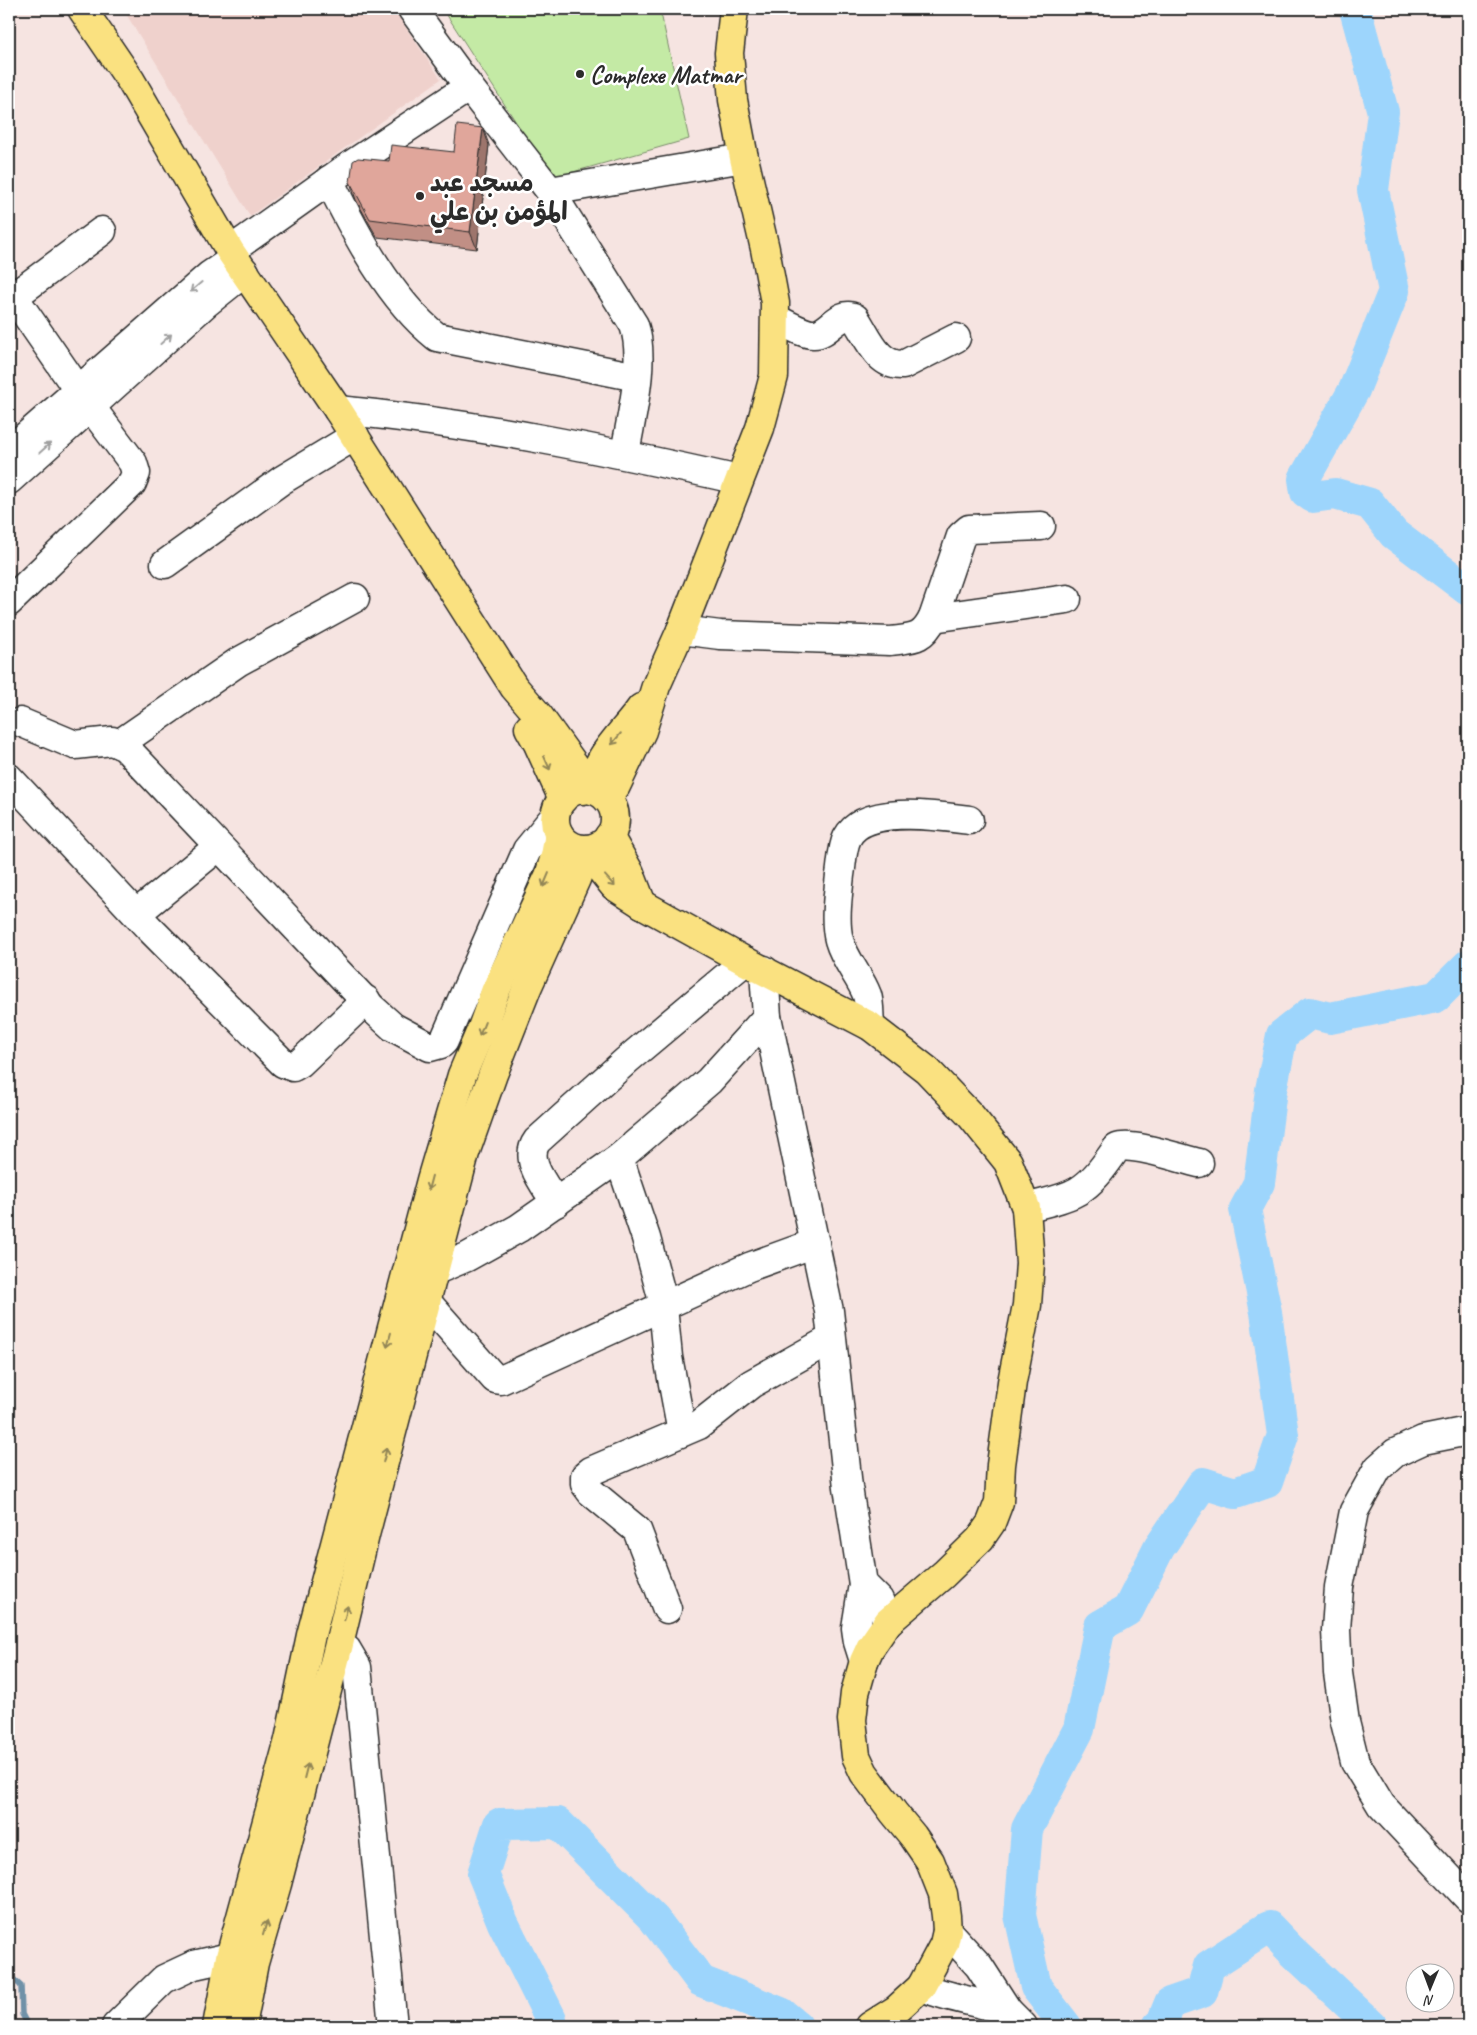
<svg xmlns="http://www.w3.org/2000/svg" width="1477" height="2035" font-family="Caveat,'Playpen Sans Arabic',sans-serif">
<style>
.built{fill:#efd1cc}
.green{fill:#c4eaa5;stroke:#788a68}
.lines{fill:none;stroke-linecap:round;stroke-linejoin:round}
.stream{stroke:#6f91a8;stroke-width:5.5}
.river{stroke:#9dd5fc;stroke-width:32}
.minor-casing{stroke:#2b2b2b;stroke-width:31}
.major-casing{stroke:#2b2b2b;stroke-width:31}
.minor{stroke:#fff;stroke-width:28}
.major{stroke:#fae180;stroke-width:28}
.wall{fill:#c18f85;stroke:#2b2b2b}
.shaded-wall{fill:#9d746c;stroke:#2b2b2b}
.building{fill:#e0a69b;stroke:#2b2b2b}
.oneway{stroke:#a0a0a0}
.oneway2{stroke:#928656}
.poi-dot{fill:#2b2b2b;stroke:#fff;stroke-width:2}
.labels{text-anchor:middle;stroke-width:5;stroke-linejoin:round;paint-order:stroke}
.poi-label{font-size:25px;font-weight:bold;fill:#2b2b2b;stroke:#fff;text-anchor:start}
</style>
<rect width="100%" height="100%" fill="#f6e4e1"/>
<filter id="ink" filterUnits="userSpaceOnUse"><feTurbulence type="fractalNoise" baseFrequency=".02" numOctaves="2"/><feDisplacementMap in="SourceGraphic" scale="10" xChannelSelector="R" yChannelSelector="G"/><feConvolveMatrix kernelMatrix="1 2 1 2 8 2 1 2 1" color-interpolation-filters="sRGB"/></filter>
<g filter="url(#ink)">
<polygon class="built" points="123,9 393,9 441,79 250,216"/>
<polygon class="green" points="443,9 660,9 689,139 552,178"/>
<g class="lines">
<polyline class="stream" points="9,1975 21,1986 22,2014 28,2026"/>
<g class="river">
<polyline points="1355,9 1383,112 1373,190 1394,291 1354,390 1304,479 1306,492 1313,497 1335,494 1370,504 1394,534 1468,590"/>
<polyline points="551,2026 551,2019 503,1923 483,1874 499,1824 558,1823 654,1919 701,1981 781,2013 797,2026"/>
<polyline points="1066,2026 1036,1987 1020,1915 1027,1829 1079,1729 1100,1626 1128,1610 1159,1548 1203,1483 1235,1493 1267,1482 1283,1435 1266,1312 1245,1209 1259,1183 1271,1090 1282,1035 1310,1013 1330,1018 1436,997 1468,965"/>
<polyline points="1158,2026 1161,2025 1170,2003 1202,1992 1209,1966 1269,1927 1291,1950 1372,2026"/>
</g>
<g class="minor-casing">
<g id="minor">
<polyline points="412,9 469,87"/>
<path d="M329,180C355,233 390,300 437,337L637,377"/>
<polyline points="550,191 744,158"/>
<path d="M230,251L348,167L469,87L550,191L634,325C646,361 631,416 625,454"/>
<polyline points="9,290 78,390 133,463 136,473 132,483 9,602"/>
<polyline points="9,300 102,231"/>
<path d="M776,319C785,323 803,334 813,334C829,335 839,309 855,318C868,337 877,366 903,365L956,338"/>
<path d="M338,410C474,423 606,450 739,480"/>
<polyline points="9,451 210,275 235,258"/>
<polyline points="9,480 205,304 245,272"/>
<polyline points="165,564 282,480 355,436"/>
<polyline points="933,618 1067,599"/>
<path d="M681,630L720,635L890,641C913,638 922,640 933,618L961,536L969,529L1041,526"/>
<polyline points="20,722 75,745 112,741 125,747 373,1009 393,1027 430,1047 441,1044 444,1041 527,850 555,816"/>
<polyline points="119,744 238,662 355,598"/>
<polyline points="9,778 149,928 283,1063 293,1067 300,1063 366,1000"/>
<polyline points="136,914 218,847"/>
<polyline points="764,970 767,1017 829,1311 848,1487 863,1584 856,1628 858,1642 864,1661"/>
<path d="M870,1026C869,1016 870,1004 867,995C860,976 845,961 839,940C834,921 838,895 840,875C842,864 842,848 847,838C864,804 939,816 969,820"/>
<polyline points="619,1158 646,1238 662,1297 668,1357 682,1432"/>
<path d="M556,1203C545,1185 523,1160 537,1141L627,1060L745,961"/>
<path d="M1026,1208C1042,1203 1063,1200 1078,1191C1095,1181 1106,1163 1117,1148C1133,1142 1181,1159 1199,1163"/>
<polyline points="434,1271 467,1257 519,1228 619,1158 709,1081 767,1017"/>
<polyline points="406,1296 426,1301 495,1379 501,1380 749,1267 815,1243"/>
<polyline points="1468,1431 1423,1440 1395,1453 1378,1468 1354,1511 1339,1587 1336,1630 1338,1673 1345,1722 1355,1762 1381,1805 1468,1898"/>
<polyline points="863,1584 879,1600 888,1622"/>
<polyline points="667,1609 637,1530 591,1492 585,1484 585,1476 591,1471 699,1425 751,1384 831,1339"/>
<polyline points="339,1644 347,1650 357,1667 393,2026"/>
<polyline points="947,1931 979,1966 1008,2011 1023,2026"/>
<path d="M921,1987C949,1998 979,2002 1008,2011"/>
<polyline points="116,2026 164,1979 194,1965 230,1957 251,1962"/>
</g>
</g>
<g class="major-casing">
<g id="major">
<polyline points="82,9 131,81 230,251 338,410 514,687 539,716 578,770 583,790"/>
<polyline points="529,728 538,744 563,799"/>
<circle cx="585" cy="819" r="30"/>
<path d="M592,790C594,756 622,735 641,708"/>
<polyline points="607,799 616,786 642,731 656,686 681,630 760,428 774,376 775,303 765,249 744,158 733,100 729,53 734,9"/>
<polyline points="609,836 630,873 642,904"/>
<polyline points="588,849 601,870 614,886 642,904 745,961 870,1026 927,1070 971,1116 1008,1162 1026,1208 1030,1263 1027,1305 1012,1382 1001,1465 999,1502 991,1523 980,1539 944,1574 888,1622 870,1648 864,1661 855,1693 852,1720 856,1756 864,1773 894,1813 913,1836 930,1861 943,1894 946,1916 947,1931 944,1944 921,1987 897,2009 870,2026"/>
<polyline points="217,2026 230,1957 289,1740 311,1635 431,1180 462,1075 482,1028 495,992 549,876 555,856 559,834"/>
<polyline points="242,2026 254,1963 277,1884 339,1644 365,1535 465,1153 493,1074 527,988 576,879 581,865 581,849"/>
</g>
</g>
<use href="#minor" class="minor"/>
<use href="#major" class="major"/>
</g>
<polygon class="wall" points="489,145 477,249 377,237 356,200 350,182 389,161 454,152"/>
<polygon class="shaded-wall" points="483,128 489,145 477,249 470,232"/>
<polygon class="building" points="457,125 483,128 470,232 370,219 350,182 353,161 358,158 389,161 391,145 454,152"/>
<defs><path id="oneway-shaft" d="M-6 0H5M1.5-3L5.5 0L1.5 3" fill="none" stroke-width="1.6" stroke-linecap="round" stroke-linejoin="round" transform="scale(1.25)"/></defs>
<g class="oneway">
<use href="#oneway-shaft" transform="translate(196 287) rotate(139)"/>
<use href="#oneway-shaft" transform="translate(166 339) rotate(-42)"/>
<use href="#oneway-shaft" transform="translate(45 448) rotate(-42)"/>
</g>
<g class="oneway2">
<use href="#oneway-shaft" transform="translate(616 739) rotate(130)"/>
<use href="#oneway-shaft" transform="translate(547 763) rotate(66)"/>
<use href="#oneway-shaft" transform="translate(546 880) rotate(113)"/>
<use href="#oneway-shaft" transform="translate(610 881) rotate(48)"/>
<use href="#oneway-shaft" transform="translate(482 1029) rotate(112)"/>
<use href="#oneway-shaft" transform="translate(430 1183) rotate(105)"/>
<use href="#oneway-shaft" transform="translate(389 1340) rotate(105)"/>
<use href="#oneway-shaft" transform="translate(385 1455) rotate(-76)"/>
<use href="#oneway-shaft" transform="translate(346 1613) rotate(-77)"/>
<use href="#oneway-shaft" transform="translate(306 1771) rotate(-76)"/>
<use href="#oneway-shaft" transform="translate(265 1928) rotate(-74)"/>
</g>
</g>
<g class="poi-dot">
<circle cx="580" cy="74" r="5"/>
<circle cx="420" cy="196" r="5"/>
</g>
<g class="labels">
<g class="poi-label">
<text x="590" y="83">Complexe Matmar</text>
<text x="430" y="191">مسجد عبد<tspan x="430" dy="29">المؤمن بن علي</tspan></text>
</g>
</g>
<rect width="1477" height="2035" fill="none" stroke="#fff" stroke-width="30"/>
<rect x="15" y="15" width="1447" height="2005" fill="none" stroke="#2b2b2b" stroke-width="2" filter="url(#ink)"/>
<g transform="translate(1430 1988) rotate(181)"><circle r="24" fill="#ffffff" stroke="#aaaaaa"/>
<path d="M0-4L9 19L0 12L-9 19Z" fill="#2b2b2b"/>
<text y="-8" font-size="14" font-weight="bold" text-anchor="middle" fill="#2b2b2b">N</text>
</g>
</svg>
